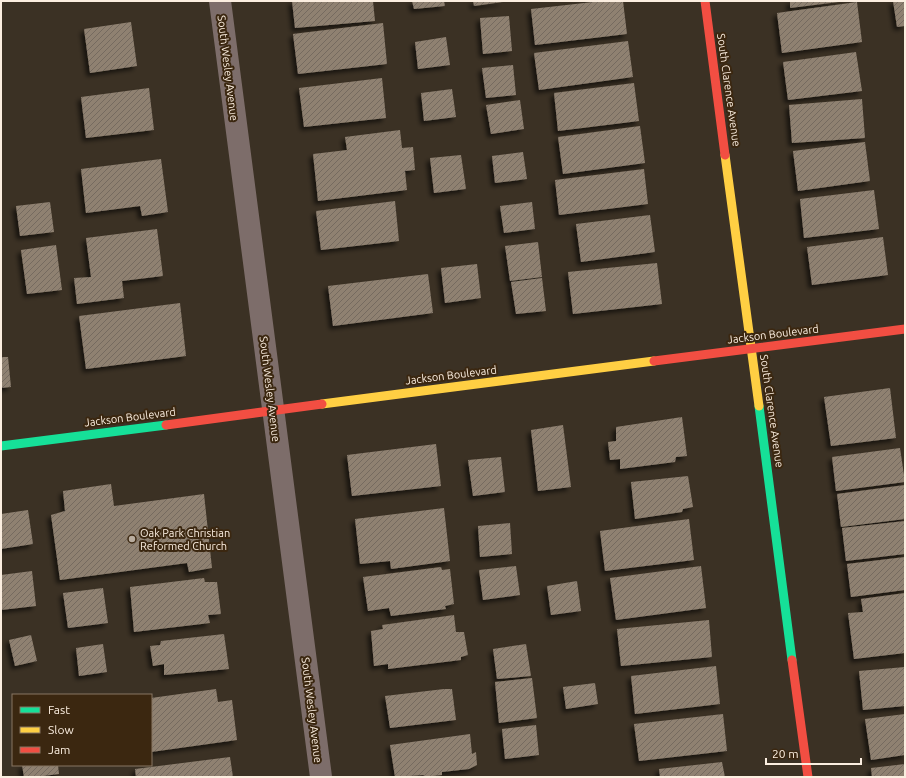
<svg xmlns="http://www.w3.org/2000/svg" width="906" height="778" font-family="Ubuntu,sans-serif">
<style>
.building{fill:url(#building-hatch);filter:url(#shadow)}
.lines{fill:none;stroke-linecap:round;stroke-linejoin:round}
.street{stroke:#7d6d6a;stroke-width:22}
.fast{stroke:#16e098;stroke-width:9}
.slow{stroke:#ffcf43;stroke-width:9}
.jam{stroke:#f24e42;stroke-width:9}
.poi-dot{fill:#b8ac9e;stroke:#3b2710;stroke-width:1.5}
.labels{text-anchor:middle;stroke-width:4;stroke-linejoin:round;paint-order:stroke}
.street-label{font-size:11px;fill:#fbeee0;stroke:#3b2710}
.poi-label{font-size:11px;fill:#fbeee0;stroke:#3b2710;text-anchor:start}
</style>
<defs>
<pattern id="building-hatch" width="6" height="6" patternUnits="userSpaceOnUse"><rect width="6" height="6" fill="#8f8171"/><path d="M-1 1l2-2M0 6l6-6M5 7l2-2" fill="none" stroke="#746a5f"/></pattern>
<filter id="shadow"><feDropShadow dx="-3.5" dy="3.5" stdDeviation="2" flood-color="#0009"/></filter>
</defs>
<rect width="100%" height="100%" fill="#3b3124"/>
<g class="building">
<polygon points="292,1 373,1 375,21 295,28"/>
<polygon points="412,1 444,1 445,6 414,9"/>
<polygon points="473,1 503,1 503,2 474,6"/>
<polygon points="602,1 623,1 627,34 535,45 531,9"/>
<polygon points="790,1 839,1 839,2 790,8"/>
<polygon points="893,1 905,1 905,26 897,27"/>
<polygon points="857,2 862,42 782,53 777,13"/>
<polygon points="509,16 512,51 483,54 480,18"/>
<polygon points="131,22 137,66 90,73 84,29"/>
<polygon points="383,23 387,64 298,74 293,34"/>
<polygon points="446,37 450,65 418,69 415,42"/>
<polygon points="628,41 633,77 539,90 534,53"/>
<polygon points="856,52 862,91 788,100 783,62"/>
<polygon points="513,65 516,95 486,98 482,68"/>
<polygon points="382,78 386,118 304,127 299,88"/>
<polygon points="634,83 639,121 558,131 554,93"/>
<polygon points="149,88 154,130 86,138 81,97"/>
<polygon points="452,89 456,117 424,121 421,93"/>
<polygon points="862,99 865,138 792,143 789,105"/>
<polygon points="520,100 524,129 491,134 486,105"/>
<polygon points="640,126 645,163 563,174 558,137"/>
<polygon points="400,130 402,148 413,147 415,170 405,171 407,190 318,201 313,154 347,150 345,137"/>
<polygon points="865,142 870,181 798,191 793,151"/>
<polygon points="523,152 527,179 495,183 492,156"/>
<polygon points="461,155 466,189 434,193 430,158"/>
<polygon points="161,159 168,212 142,216 140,206 86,213 81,169"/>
<polygon points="644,169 648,204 559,215 555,180"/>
<polygon points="874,190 879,229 804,238 800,199"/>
<polygon points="395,201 399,241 321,250 316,211"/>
<polygon points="50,202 54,232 20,236 16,206"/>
<polygon points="532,202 535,229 504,233 500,206"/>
<polygon points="650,215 655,252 581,262 576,224"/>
<polygon points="157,229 163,276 122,281 124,298 77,304 74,278 91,277 86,238"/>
<polygon points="883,237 888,275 812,285 807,247"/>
<polygon points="538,242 542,277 510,281 505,246"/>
<polygon points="56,245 62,290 27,294 21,250"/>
<polygon points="657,263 662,304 573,314 568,272"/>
<polygon points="477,264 481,298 445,303 441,268"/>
<polygon points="428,274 433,313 333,326 328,286"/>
<polygon points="542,278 546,311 516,314 511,282"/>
<polygon points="180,303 186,356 86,369 79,316"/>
<polygon points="1,357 8,357 11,387 1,388"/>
<polygon points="890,388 896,438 831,446 824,397"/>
<polygon points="682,417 687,456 676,457 675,462 620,469 620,459 610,460 608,442 616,441 616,427"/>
<polygon points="563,425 571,487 538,491 531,430"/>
<polygon points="436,444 441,486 352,496 347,455"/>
<polygon points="900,448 905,482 836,491 832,457"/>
<polygon points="501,457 505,492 473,496 468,460"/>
<polygon points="688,476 693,507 683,509 682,512 635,519 631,482"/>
<polygon points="111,484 114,506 204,494 212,568 189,572 187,563 60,580 51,515 65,511 63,491"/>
<polygon points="905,485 905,519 841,527 837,494"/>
<polygon points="444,508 450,561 391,569 390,561 360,564 355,519"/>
<polygon points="28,510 33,544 1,549 1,514"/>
<polygon points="689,519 694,560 605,571 600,531"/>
<polygon points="905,521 905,554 846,561 842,528"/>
<polygon points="510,523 512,554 480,557 478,526"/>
<polygon points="905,557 905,590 851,597 847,564"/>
<polygon points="516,566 520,595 483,600 479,570"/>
<polygon points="701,566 706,608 616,620 610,578"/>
<polygon points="441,567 442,570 450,569 454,604 445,606 446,609 391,616 389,608 368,611 363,577"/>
<polygon points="32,571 36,606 1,610 1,575"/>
<polygon points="204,578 205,582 217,582 221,614 208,615 210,623 134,632 130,587"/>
<polygon points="577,581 581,611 551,615 547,586"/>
<polygon points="103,588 108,623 68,628 63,593"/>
<polygon points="905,593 905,653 854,659 848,613 863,612 861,599"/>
<polygon points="454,615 456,632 464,632 468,655 461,657 461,660 388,669 388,664 374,666 371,631 383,629 382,625"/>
<polygon points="709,620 712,657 621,666 617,629"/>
<polygon points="224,634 229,669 164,675 164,664 153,666 150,646 160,645 161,641"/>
<polygon points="31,635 37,661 15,666 9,640"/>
<polygon points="103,644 107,672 79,676 76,648"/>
<polygon points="526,644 531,676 497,679 493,649"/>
<polygon points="716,666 720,704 635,714 631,676"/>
<polygon points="905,667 905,706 863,710 859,671"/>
<polygon points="532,678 537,718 499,723 495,682"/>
<polygon points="595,683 598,704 566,709 563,687"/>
<polygon points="216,689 218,702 232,700 237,740 151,752 151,698"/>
<polygon points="444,689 452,689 456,720 390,728 385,696"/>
<polygon points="723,714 727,751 639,761 634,724"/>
<polygon points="905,714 905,755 871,760 865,719"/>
<polygon points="536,725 539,755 505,759 502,729"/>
<polygon points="470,734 472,754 476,752 477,765 469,769 442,772 442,775 423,777 424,775 395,777 390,745"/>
<polygon points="230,757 233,777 136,777 135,769"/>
<polygon points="722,762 725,777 660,777 659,769"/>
<polygon points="905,764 905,777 872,777 871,768"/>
<polygon points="22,765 58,765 59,774 35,777 24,777"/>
</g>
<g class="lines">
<polyline class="street" points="220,1 321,777"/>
<g class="fast">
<polyline points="759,406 792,660"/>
<polyline points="1,446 166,425"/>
</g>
<g class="slow">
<polyline points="725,155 759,406"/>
<polyline points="322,404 654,361"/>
</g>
<g class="jam">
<polyline points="705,1 725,155"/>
<polyline points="654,361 905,329"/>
<polyline points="166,425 322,404"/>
<polyline points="792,660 808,777"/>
</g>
</g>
<circle class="poi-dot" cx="132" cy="539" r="4"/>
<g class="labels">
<g class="street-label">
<text transform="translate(228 68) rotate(83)" y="4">South Wesley Avenue</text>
<text transform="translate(729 90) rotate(82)" y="4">South Clarence Avenue</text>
<text transform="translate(773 334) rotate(-7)" y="4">Jackson Boulevard</text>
<text transform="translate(451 375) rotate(-7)" y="4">Jackson Boulevard</text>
<text transform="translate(270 389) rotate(83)" y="4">South Wesley Avenue</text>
<text transform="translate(772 411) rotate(82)" y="4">South Clarence Avenue</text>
<text transform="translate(130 417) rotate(-7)" y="4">Jackson Boulevard</text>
<text transform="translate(312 710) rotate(83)" y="4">South Wesley Avenue</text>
</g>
<g class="poi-label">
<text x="140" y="537">Oak Park Christian<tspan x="140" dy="13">Reformed Church</tspan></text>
</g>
</g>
<rect width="906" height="778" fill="none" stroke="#fbeee0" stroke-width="4"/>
<rect x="12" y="694" width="140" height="72" fill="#3b2710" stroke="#887763"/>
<rect x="20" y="707" width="20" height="6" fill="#16e098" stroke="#887763"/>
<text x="48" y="714" font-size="12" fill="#fbeee0">Fast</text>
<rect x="20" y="727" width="20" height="6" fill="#ffcf43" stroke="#887763"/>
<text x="48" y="734" font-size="12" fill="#fbeee0">Slow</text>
<rect x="20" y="747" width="20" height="6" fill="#f24e42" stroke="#887763"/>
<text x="48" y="754" font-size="12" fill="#fbeee0">Jam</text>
<path d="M766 758v6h95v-6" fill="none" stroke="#fbeee0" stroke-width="2"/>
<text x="772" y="758" font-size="12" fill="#fbeee0" stroke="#3b2710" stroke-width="3" paint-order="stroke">20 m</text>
</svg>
